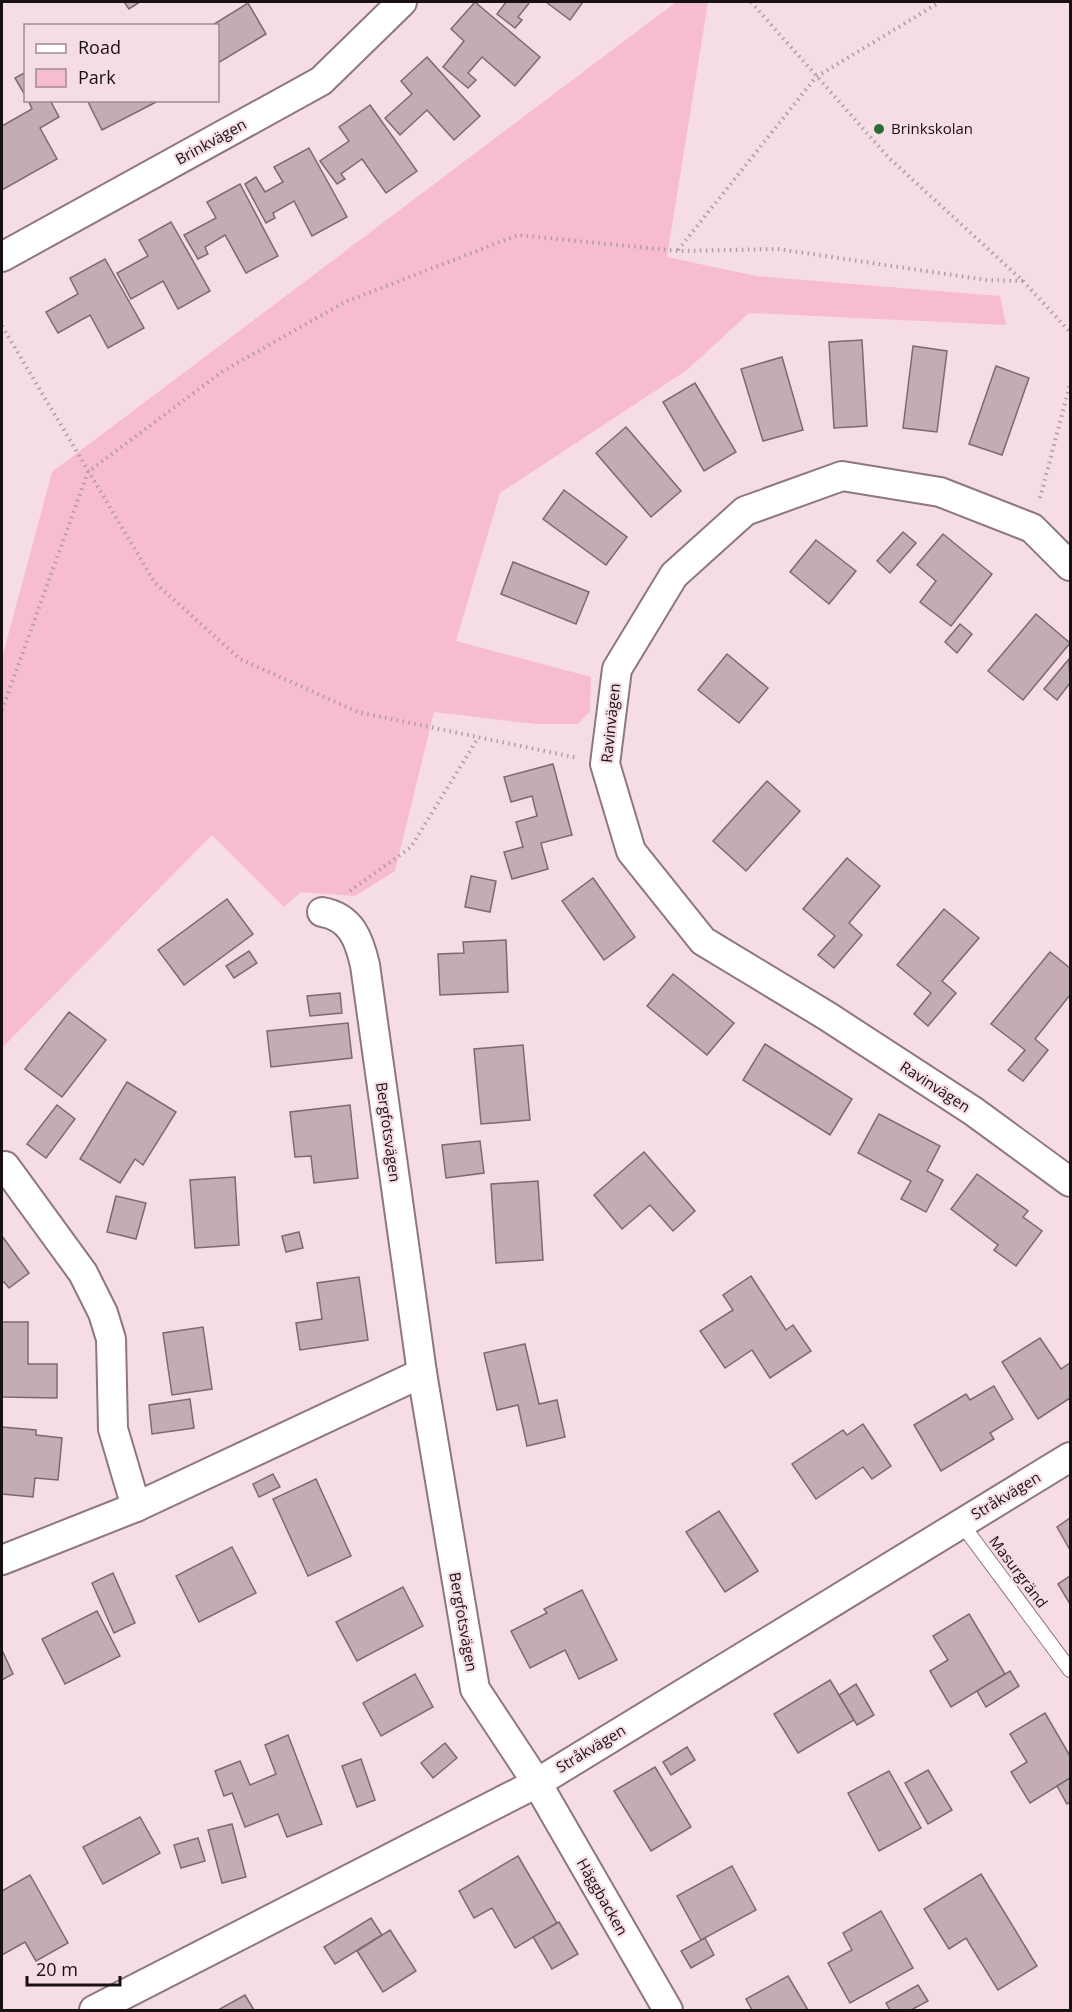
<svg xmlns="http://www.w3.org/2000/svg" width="1072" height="2012" font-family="'Open Sans',sans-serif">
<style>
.green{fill:#f8bcd0}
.building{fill:#c3acb3;stroke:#7e6970;stroke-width:1.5}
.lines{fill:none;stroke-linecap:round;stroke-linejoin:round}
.service-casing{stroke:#8e777e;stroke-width:16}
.minor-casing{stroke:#8e777e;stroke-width:32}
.path{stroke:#b09ca2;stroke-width:4;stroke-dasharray:1.5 4.5;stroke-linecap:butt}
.service{stroke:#fff;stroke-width:14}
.minor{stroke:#fff;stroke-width:28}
.poi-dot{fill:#2a6c36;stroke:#f6dde4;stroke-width:2}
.labels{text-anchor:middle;stroke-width:4.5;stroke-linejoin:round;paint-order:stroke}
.poi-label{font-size:15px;fill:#191013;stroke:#f6dde4;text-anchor:start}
.street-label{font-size:15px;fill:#191013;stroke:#f6dde4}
</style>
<rect width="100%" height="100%" fill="#f6dde4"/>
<polygon class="green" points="676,2 708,2 667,257 756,276 1000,296 1006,325 749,313 687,370 500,493 456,641 591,677 590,711 578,724 536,724 434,712 395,871 355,896 301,892 284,907 212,835 2,1048 2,658 52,472"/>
<g class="building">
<polygon points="124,2 140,2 129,9"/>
<polygon points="475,2 540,57 515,86 482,57 468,73 476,80 468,88 443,67 464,41 451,29"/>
<polygon points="506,2 530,2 518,17 522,20 515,28 497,14"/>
<polygon points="546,2 583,2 570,20"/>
<polygon points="248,3 266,34 218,63 218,26 211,26"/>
<polygon points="427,57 480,116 454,140 427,110 400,135 385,118 412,94 401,81"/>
<polygon points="26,72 26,97 15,78"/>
<polygon points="28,100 50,100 59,117 40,128 57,159 2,190 2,126 32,109"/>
<polygon points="87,100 160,100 102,130"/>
<polygon points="370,105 417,171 386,193 362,159 341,174 345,179 337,184 320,161 349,141 339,127"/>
<polygon points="309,148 347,217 312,236 294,201 273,213 275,218 266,223 245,184 256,177 265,192 283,182 274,167"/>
<polygon points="240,184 278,256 246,273 225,235 205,247 208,254 198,259 184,235 216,218 207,202"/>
<polygon points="171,222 210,291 178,309 163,281 131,299 117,273 148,256 139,240"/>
<polygon points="105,259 144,328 108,348 90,315 58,333 46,312 78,294 70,278"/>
<polygon points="862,340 867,426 834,428 829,342"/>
<polygon points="913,346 947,351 937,432 903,428"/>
<polygon points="782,357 803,430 763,441 741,369"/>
<polygon points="996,366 1029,378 1002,455 969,444"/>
<polygon points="695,383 736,452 704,471 663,402"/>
<polygon points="626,427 681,491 651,517 596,453"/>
<polygon points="564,490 627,537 606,565 543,519"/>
<polygon points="903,532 916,543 890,573 877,561"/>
<polygon points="943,534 992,574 951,626 920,602 936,581 917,565"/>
<polygon points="816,540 856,571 829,604 790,572"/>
<polygon points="513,562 589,592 576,624 501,594"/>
<polygon points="1036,614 1070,643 1023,700 988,671"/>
<polygon points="960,624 972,634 957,653 945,642"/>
<polygon points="727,654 768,688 739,723 698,690"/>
<polygon points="1069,659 1070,683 1057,700 1044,689"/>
<polygon points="553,764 572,835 541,843 548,869 512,879 504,852 523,847 516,822 537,816 532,796 511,802 504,777"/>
<polygon points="767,781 800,811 746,871 713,841"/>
<polygon points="847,858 880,886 849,923 862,935 834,968 818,955 835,936 803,909"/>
<polygon points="471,876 496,881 490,912 465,907"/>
<polygon points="593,878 635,937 604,960 562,901"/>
<polygon points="227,899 253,934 184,985 158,950"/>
<polygon points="944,909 979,938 942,981 956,993 928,1026 914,1014 931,993 897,965"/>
<polygon points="506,940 508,992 440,995 438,954 464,953 463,942"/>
<polygon points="249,951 257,963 234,978 226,966"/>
<polygon points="1050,952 1070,968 1070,995 1035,1039 1048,1050 1023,1081 1008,1070 1025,1050 991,1024"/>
<polygon points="673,974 734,1023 707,1055 647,1006"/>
<polygon points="340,993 342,1013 310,1016 307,996"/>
<polygon points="69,1012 106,1040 62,1097 25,1069"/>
<polygon points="348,1023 352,1058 271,1067 267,1031"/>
<polygon points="765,1044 852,1099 830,1135 743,1080"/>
<polygon points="523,1045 530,1120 481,1124 474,1049"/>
<polygon points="127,1082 176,1112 143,1165 135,1159 120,1183 80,1159"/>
<polygon points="57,1105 75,1119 46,1158 27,1144"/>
<polygon points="350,1105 358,1178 314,1183 311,1156 295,1157 290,1112"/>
<polygon points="879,1114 940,1146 927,1171 943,1180 926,1212 901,1199 911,1181 858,1153"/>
<polygon points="480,1141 484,1173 446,1178 442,1145"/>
<polygon points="644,1152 695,1211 673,1231 650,1205 622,1229 594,1195"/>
<polygon points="977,1174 1028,1211 1023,1217 1042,1231 1016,1266 994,1250 998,1245 951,1209"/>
<polygon points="235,1177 239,1245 195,1248 190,1180"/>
<polygon points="538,1181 543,1260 496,1263 491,1184"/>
<polygon points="116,1196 146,1203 136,1239 107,1232"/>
<polygon points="299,1232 303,1248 286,1252 282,1236"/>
<polygon points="2,1236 29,1273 9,1288 4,1282 2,1283"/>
<polygon points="751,1276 786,1330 793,1325 811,1351 770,1378 752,1350 725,1368 700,1331 733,1310 723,1295"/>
<polygon points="359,1277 368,1340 300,1350 296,1323 322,1319 317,1283"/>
<polygon points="2,1322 28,1322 28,1364 57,1364 57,1398 2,1397"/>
<polygon points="203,1327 212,1389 172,1395 163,1333"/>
<polygon points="1040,1338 1061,1369 1070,1363 1070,1398 1038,1419 1002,1362"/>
<polygon points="525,1344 539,1404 557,1400 565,1437 527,1446 518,1405 497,1410 484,1353"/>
<polygon points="994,1386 1013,1419 990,1433 994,1439 941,1471 914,1425 966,1394 970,1400"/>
<polygon points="190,1399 194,1428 152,1434 149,1405"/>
<polygon points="863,1424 891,1466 872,1479 863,1467 816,1499 792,1464 843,1430 847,1435"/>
<polygon points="2,1427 36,1430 36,1435 62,1438 58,1480 35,1478 33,1497 2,1494"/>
<polygon points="273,1474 280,1487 259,1497 253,1484"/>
<polygon points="316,1479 351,1556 308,1576 273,1499"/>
<polygon points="719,1511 758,1571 725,1592 686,1532"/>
<polygon points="1070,1518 1070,1550 1057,1527"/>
<polygon points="232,1547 256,1593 199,1622 176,1576"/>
<polygon points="113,1573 135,1623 114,1633 92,1583"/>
<polygon points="1070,1576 1070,1604 1058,1584"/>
<polygon points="403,1587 423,1626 357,1661 336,1622"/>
<polygon points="582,1590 617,1660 579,1679 565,1650 530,1668 511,1631 547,1613 544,1609"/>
<polygon points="97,1611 120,1656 65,1684 42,1639"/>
<polygon points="969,1614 1005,1674 951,1707 930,1671 948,1660 933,1636"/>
<polygon points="2,1650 13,1674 2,1680"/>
<polygon points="1010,1671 1019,1686 986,1707 977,1691"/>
<polygon points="415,1674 433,1707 381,1736 363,1703"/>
<polygon points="830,1680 854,1720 798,1753 774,1714"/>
<polygon points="856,1684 874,1715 857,1725 839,1695"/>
<polygon points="1045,1713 1070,1756 1070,1778 1030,1803 1011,1772 1027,1762 1010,1734"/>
<polygon points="288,1735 322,1824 287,1837 278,1814 245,1827 232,1793 224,1796 215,1771 240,1761 250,1785 276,1774 265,1745"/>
<polygon points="445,1743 457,1758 433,1778 421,1763"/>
<polygon points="687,1747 695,1760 671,1775 663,1762"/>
<polygon points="361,1759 375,1800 357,1807 342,1766"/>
<polygon points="655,1767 691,1827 651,1851 614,1791"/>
<polygon points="928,1770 952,1810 928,1824 905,1783"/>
<polygon points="889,1771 921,1828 879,1851 848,1793"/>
<polygon points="1070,1778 1070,1802 1067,1804 1057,1786"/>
<polygon points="140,1817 160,1853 103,1884 83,1847"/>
<polygon points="232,1824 246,1877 222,1883 208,1830"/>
<polygon points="198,1838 205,1861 181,1868 174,1845"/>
<polygon points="518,1856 557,1923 515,1948 492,1908 474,1918 459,1891"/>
<polygon points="732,1866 756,1910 701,1940 677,1896"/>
<polygon points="981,1874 1037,1966 998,1990 966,1938 949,1949 924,1909"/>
<polygon points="30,1875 68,1943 36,1961 25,1942 2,1955 2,1891"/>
<polygon points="881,1911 913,1968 850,2003 828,1963 852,1950 843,1933"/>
<polygon points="371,1918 382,1935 335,1964 324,1947"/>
<polygon points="559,1922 578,1954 552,1969 533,1937"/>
<polygon points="390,1930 416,1971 383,1992 357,1951"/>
<polygon points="705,1938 714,1955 691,1968 681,1951"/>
<polygon points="788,1976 808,2010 752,2010 746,1999"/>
<polygon points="918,1985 928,2001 911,2010 890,2010 886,2003"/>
<polygon points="245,1995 254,2010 218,2010"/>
</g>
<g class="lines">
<g class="service-casing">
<polyline id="service" points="961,1523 1070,1670"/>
</g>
<g class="minor-casing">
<g id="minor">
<polyline points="2,257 321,81 402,2"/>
<polyline points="1070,566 1032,528 940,492 842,476 745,511 674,575 617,669 605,764 631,851 703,941 827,1016 973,1111 1070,1182"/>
<path d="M322,912C351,917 359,939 365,965L422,1373L475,1689L537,1783L668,2010"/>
<polyline points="5,1166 83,1273 103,1313 111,1339 113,1429 136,1507"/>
<polyline points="2,1560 136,1507 422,1373"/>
<polyline points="94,2010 537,1783 1070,1457"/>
</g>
</g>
<g class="path">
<polyline points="751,2 889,158 1023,281 1070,332"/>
<polyline points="678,250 816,77 940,2"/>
<polyline points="2,326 155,583 240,659 358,712 578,758"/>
<polyline points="1040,498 1070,384"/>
<polyline points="2,710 88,472 223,371 345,302 518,235 678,251 778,249 986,280 1023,281"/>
<polyline points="350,891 411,847 478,738"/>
</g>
<use href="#service" class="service"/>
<use href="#minor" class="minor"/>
</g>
<circle class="poi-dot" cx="879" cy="129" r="6"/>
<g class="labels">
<g class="poi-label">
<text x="891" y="134">Brinkskolan</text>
</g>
<g class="street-label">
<text transform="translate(211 142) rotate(-29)" y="5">Brinkvägen</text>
<text transform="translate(611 723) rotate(-84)" y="5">Ravinvägen</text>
<text transform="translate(935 1087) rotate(33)" y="5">Ravinvägen</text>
<text transform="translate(388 1132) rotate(82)" y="5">Bergfotsvägen</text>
<text transform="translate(1006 1496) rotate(-31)" y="5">Stråkvägen</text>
<text transform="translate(1018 1572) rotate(53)" y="5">Masurgränd</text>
<text transform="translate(463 1622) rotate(80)" y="5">Bergfotsvägen</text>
<text transform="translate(591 1749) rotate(-31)" y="5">Stråkvägen</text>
<text transform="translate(602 1897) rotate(60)" y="5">Häggbacken</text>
</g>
</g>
<rect width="1072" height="2012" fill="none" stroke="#191013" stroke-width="6"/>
<rect x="24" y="24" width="195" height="78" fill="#f6dde4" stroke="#9e8b90" stroke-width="1.5"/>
<rect x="36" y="44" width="30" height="9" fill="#ffffff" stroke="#9e8b90" stroke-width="1.5"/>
<text x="78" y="54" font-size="18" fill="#191013">Road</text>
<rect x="36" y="69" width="30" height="18" fill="#f8bcd0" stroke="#9e8b90" stroke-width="1.5"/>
<text x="78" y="84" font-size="18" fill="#191013">Park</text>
<path d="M27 1976v9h93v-9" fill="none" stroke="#191013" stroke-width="3"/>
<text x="36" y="1976" font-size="18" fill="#191013" stroke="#f6dde4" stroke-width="4.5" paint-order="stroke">20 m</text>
</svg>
